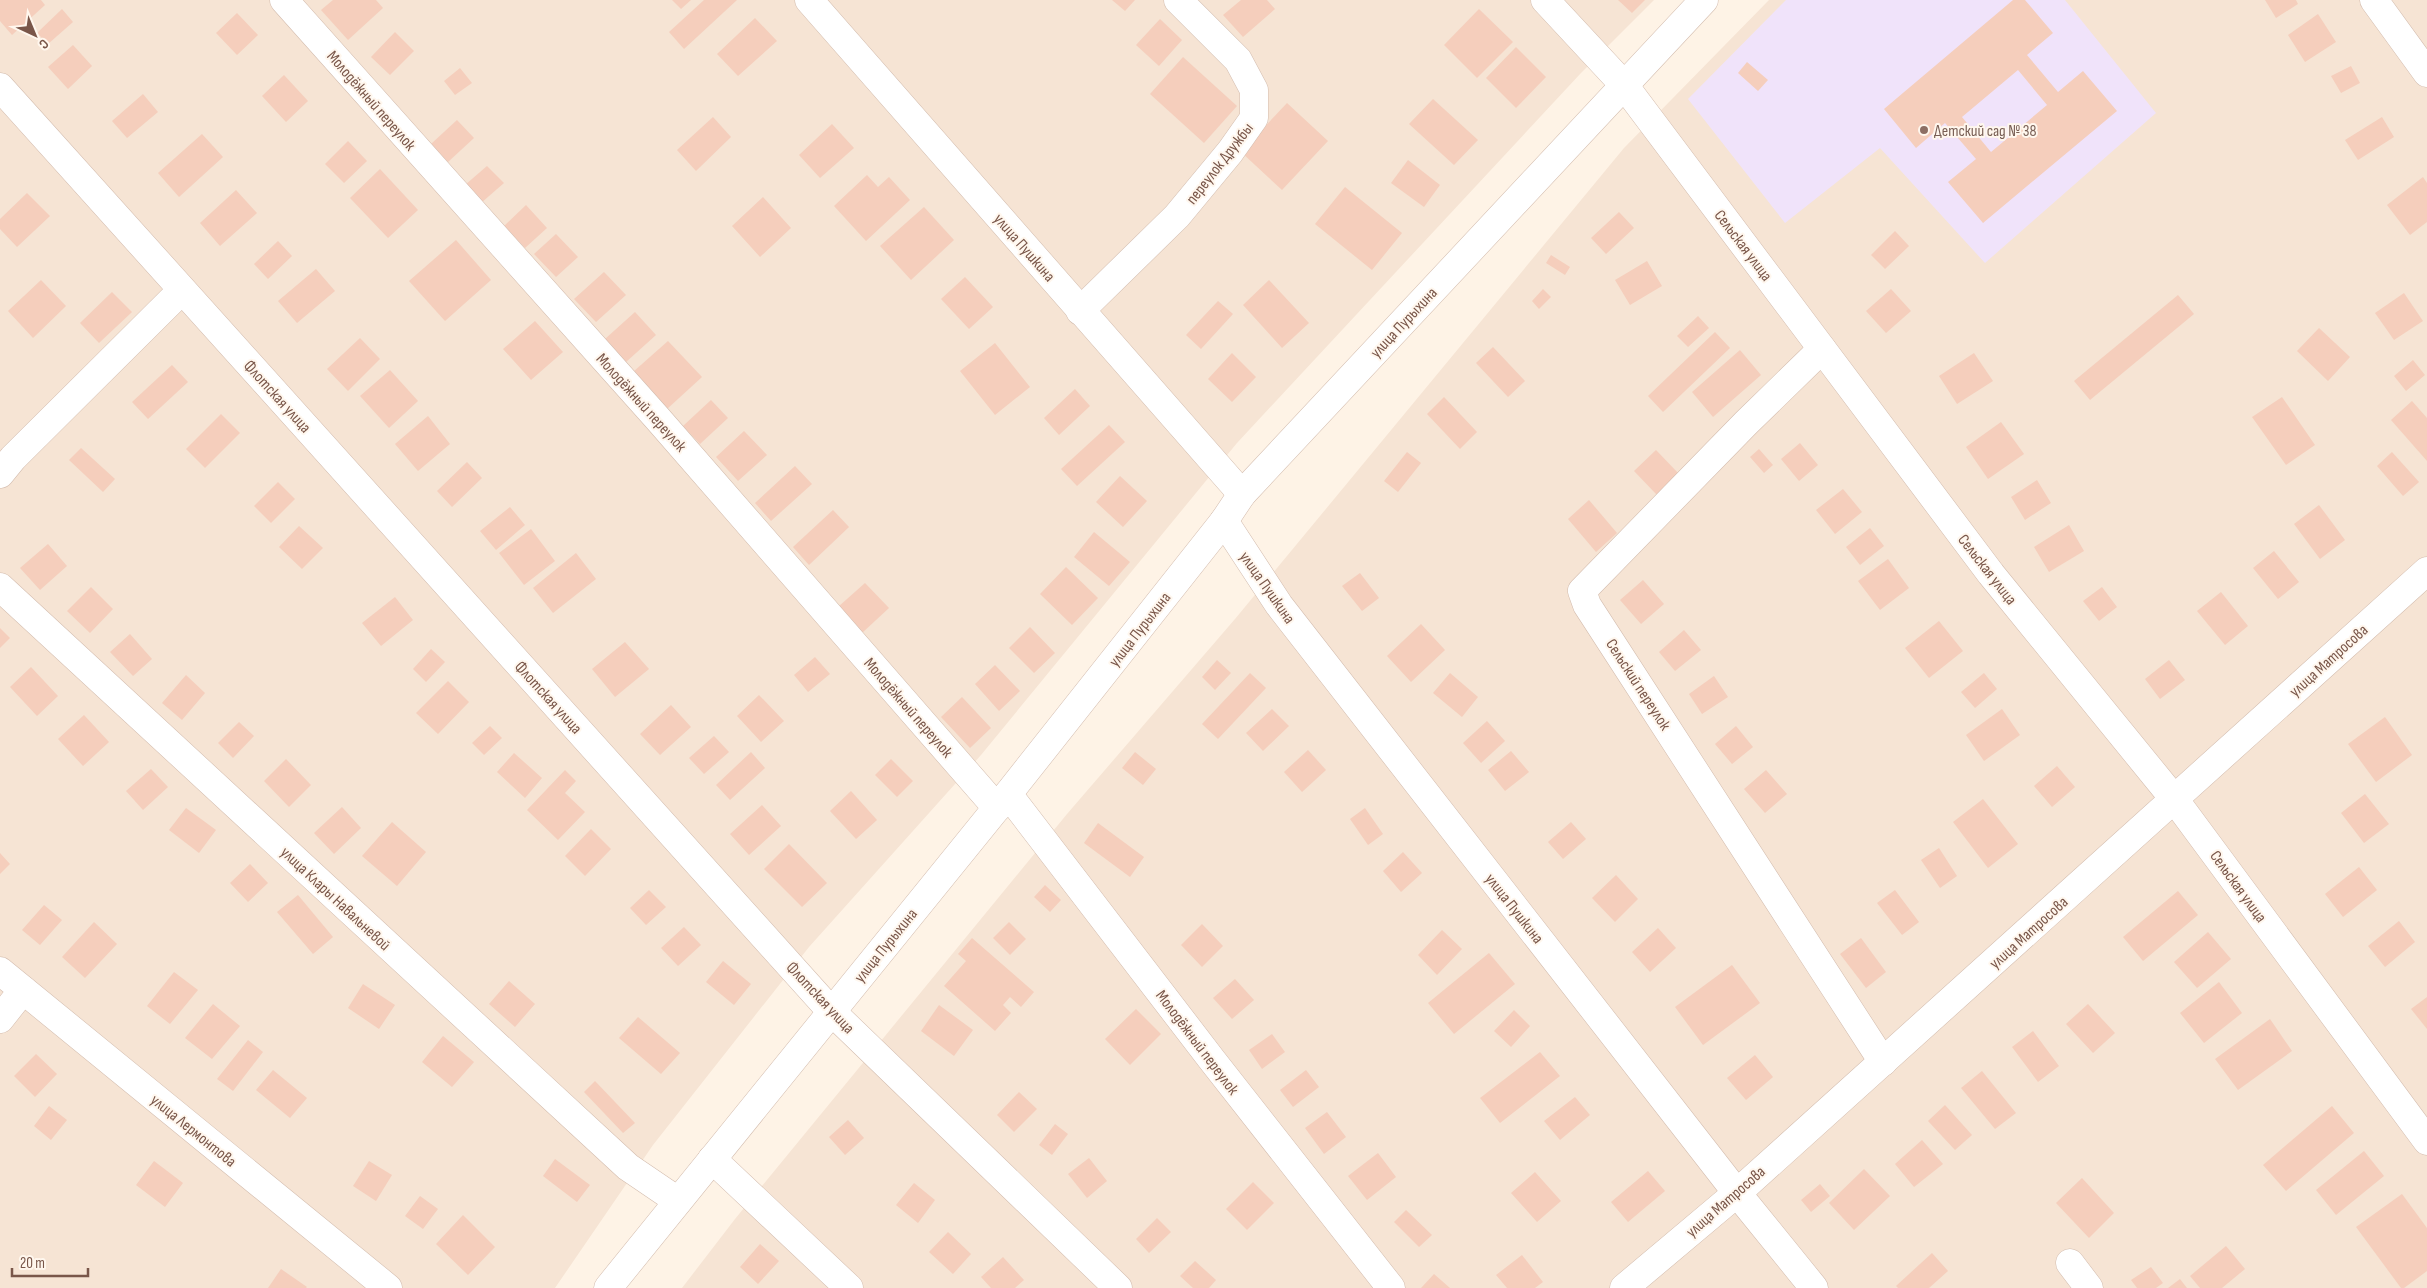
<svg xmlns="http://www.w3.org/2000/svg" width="2427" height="1288" font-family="'Sofia Sans Condensed',sans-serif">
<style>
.residential{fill:#f6e4d4}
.education{fill:#f0e3fa}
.building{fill:#f5cebc;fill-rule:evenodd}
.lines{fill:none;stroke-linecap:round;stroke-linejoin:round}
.minor-casing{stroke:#d3bcae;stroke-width:29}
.tertiary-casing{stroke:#d3bcae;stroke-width:29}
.minor{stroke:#fff;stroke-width:28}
.tertiary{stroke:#fff;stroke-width:28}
.education-dot{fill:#8d6e63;stroke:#fff7ee;stroke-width:2}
.labels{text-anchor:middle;stroke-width:4;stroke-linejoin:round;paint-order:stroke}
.street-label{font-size:16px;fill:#795649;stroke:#fff7ee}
.education-label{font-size:16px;fill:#785e54;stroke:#fff7ee;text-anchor:start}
</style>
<rect width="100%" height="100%" fill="#fef3e6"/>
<g class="residential">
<polygon points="0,0 1654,0 1581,73 1237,443 981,755 809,947 653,1145 555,1288 0,1288"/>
<polygon points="1769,0 2427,0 2427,1288 682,1288 735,1219 1067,814 1235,619 1624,148"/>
</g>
<polygon class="education" points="1786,0 2065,0 2156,113 1985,263 1880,148 1785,223 1688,99"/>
<g class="building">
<polygon points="0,0 41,0 45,5 12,35 0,21"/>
<polygon points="333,0 376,0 383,8 348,40 321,10"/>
<polygon points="672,0 691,0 681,9"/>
<polygon points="704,0 737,0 684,49 669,32"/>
<polygon points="1112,0 1135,0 1125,11"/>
<polygon points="1241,0 1267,0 1275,9 1243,37 1223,15"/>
<polygon points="1618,0 1645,0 1632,13"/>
<path d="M2013,0H2025L2053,33L2027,55L2058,92L2083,71L2117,111L1983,223L1948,182L1976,159L1945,123L1916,148L1884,109ZM2018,70L2047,105L1991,152L1962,117Z"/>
<polygon points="2265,0 2296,0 2298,4 2276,18"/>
<polygon points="62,9 73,22 48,44 37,33"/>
<polygon points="1479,9 1513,42 1477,78 1444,45"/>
<polygon points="237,13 258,35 237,55 216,33"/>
<polygon points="2318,14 2336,42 2305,62 2288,35"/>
<polygon points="755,18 777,41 738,76 717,54"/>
<polygon points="1160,19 1182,40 1159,66 1136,45"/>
<polygon points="395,32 414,51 390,75 371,57"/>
<polygon points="73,45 92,66 68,89 48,67"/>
<polygon points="1516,47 1546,77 1516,108 1486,78"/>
<polygon points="1183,57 1237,106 1204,143 1150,94"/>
<polygon points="1747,62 1768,80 1758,91 1738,73"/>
<polygon points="2351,66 2360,83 2341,93 2331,76"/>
<polygon points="460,68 472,83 455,95 444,81"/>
<polygon points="284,75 308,101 286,122 262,96"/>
<polygon points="143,94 158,112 127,138 112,121"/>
<polygon points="1433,99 1478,140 1454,165 1409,124"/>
<polygon points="1287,103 1328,141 1282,190 1241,152"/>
<polygon points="713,117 731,137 696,171 677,150"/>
<polygon points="2382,117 2394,137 2358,160 2345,140"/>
<polygon points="457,120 474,138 448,162 431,144"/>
<polygon points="832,124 854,148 820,178 799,155"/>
<polygon points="202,134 223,157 179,197 158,173"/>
<polygon points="348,141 367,161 344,183 325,164"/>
<polygon points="1408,160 1440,185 1424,207 1391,183"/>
<polygon points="487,166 504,183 481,203 465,185"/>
<polygon points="380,169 418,210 388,238 350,198"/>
<polygon points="867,175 878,187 889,177 910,200 866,241 834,206"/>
<polygon points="2423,177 2427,183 2427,222 2410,235 2387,205"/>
<polygon points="1345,187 1402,233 1372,270 1315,224"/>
<polygon points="236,190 257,213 220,246 200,223"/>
<polygon points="27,193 50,216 17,247 0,229 0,219"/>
<polygon points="763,197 791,228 760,257 732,226"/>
<polygon points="526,205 547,228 525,248 504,226"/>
<polygon points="924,207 954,240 911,280 880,246"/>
<polygon points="1619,212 1634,228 1606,254 1591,238"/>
<polygon points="1895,231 1909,246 1885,269 1871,255"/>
<polygon points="556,234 578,257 556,277 534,254"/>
<polygon points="456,240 491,280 445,321 409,281"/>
<polygon points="278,241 292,256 268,279 254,264"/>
<polygon points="1551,255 1570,267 1565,275 1546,263"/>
<polygon points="1647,261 1662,286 1630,305 1615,280"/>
<polygon points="316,269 335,291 297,323 278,301"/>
<polygon points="604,272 626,295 596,322 574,299"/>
<polygon points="965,277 993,307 969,329 941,299"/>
<polygon points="41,280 66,306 33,338 8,311"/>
<polygon points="1269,280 1309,323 1282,348 1243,305"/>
<polygon points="1543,289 1551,297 1539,309 1532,301"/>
<polygon points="1891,289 1911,311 1886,333 1866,311"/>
<polygon points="112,292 132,312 99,343 80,323"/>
<polygon points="2404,293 2423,321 2394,340 2375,313"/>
<polygon points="2178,295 2194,314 2090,400 2074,381"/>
<polygon points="1218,301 1233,314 1201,349 1186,335"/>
<polygon points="635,312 656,335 626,362 605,339"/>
<polygon points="1698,316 1709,328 1688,347 1677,336"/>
<polygon points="535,321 563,352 531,380 503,349"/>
<polygon points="2319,328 2350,357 2328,381 2297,351"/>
<polygon points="1715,332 1730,348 1663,412 1648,396"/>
<polygon points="360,338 380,359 348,391 327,369"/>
<polygon points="668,341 702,377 667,409 633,372"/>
<polygon points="995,343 1030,387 995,415 960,371"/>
<polygon points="1493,347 1525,381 1508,397 1476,363"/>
<polygon points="1740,350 1761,375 1713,417 1692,392"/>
<polygon points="1232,353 1256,377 1232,402 1208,379"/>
<polygon points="1974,353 1993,381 1957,404 1939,376"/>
<polygon points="2413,360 2425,375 2406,391 2394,376"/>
<polygon points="172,365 188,382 148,419 132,402"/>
<polygon points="390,370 418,401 389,428 360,396"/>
<polygon points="1075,389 1090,406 1059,435 1044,418"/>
<polygon points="1444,397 1477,432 1460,449 1427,414"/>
<polygon points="2282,397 2315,445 2286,465 2252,417"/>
<polygon points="711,400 728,418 700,444 683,426"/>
<polygon points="2412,401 2427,418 2427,461 2391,420"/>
<polygon points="221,414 240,433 205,468 186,449"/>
<polygon points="428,416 450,444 418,471 395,444"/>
<polygon points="2001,422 2024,454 1988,479 1966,447"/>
<polygon points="1109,425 1125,442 1077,486 1061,469"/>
<polygon points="744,431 767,455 738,481 716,457"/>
<polygon points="1800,443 1818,465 1799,481 1781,459"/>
<polygon points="81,448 115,479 103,492 69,460"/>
<polygon points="1759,449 1773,465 1764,473 1750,457"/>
<polygon points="1656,450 1679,474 1657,495 1634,471"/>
<polygon points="1407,452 1421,463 1398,492 1384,481"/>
<polygon points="2392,452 2419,482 2403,496 2377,466"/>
<polygon points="467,462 482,478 452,507 437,491"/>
<polygon points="795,466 812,484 771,521 755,503"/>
<polygon points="1120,476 1147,501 1123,527 1096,502"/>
<polygon points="2037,480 2051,503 2025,520 2011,497"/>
<polygon points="278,482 295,499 271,523 254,506"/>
<polygon points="1843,489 1862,512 1835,534 1816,510"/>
<polygon points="1589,500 1617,533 1596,552 1568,519"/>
<polygon points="2319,505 2345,540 2320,559 2294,524"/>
<polygon points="510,507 525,525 496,550 480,531"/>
<polygon points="833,510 849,527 809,565 793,547"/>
<polygon points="2069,525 2084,551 2049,572 2034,547"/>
<polygon points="299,526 323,548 302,569 279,547"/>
<polygon points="1870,528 1884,546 1860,565 1846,547"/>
<polygon points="531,529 555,561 524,585 499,553"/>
<polygon points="1094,532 1130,562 1109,586 1074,557"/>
<polygon points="48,544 67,566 40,590 20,568"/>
<polygon points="2274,551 2299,582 2278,599 2253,568"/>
<polygon points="576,553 596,579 553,613 533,588"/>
<polygon points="1888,559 1909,588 1880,610 1858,581"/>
<polygon points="1066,567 1098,598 1072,625 1040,594"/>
<polygon points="1360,573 1379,598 1362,611 1342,586"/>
<polygon points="1643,580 1664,604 1641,624 1620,600"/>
<polygon points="865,583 889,608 862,633 838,607"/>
<polygon points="91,587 113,609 90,633 67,611"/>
<polygon points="2102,587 2117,607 2099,621 2083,601"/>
<polygon points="2221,592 2248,626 2225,645 2197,611"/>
<polygon points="395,597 413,620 381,646 362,623"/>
<polygon points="1939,621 1963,651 1929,678 1905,648"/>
<polygon points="1421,624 1445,650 1411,682 1387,656"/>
<polygon points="1030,627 1055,653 1034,673 1009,648"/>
<polygon points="0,628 10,638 0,648"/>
<polygon points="1684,630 1701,650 1675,671 1659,652"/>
<polygon points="130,634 152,659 133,676 110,652"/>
<polygon points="625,642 649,669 615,697 592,669"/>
<polygon points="431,649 445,662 426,682 413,669"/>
<polygon points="815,657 830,674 808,692 794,675"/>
<polygon points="1217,660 1231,673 1215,690 1202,677"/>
<polygon points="2169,660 2185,680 2160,699 2145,679"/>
<polygon points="995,665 1020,691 999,711 975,684"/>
<polygon points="31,667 58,696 37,716 10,687"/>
<polygon points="1250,673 1266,688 1218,739 1202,724"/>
<polygon points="1450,673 1478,697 1462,717 1433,693"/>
<polygon points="1984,673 1997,689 1975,708 1961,692"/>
<polygon points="186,675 205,693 182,720 162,703"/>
<polygon points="1714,676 1728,697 1702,714 1689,694"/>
<polygon points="448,681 469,702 438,734 416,713"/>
<polygon points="759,695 784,721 761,742 737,716"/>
<polygon points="962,697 991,728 970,748 941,717"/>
<polygon points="671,705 691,727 660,755 640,734"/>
<polygon points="1272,709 1289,726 1263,751 1246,733"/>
<polygon points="2002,709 2020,735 1984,761 1966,735"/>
<polygon points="84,715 109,742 83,766 58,739"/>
<polygon points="2385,717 2412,755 2376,782 2348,744"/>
<polygon points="1487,721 1505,741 1481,763 1463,743"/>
<polygon points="239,722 254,736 233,758 218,743"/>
<polygon points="490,726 502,738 484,755 472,743"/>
<polygon points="1736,726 1753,747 1732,764 1715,744"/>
<polygon points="714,736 729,752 704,774 689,758"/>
<polygon points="1308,750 1326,770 1302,792 1284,772"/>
<polygon points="1511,751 1529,772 1505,791 1488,770"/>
<polygon points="751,752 765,768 730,800 716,785"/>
<polygon points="1135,752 1156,769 1143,785 1122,768"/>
<polygon points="514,753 542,778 525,798 497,772"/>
<polygon points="286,759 311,785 289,807 264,781"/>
<polygon points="891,759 913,781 897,797 875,775"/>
<polygon points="2057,766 2075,787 2052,807 2034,786"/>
<polygon points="151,769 168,787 143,810 126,791"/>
<polygon points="565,770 576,781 565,793 585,812 558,840 527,810"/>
<polygon points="1766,770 1787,794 1765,813 1744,789"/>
<polygon points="851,791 877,820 856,839 830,811"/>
<polygon points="2365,794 2389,824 2364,843 2341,813"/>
<polygon points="1983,799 2018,844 1988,868 1953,822"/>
<polygon points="762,805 781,826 749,855 730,834"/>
<polygon points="342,807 361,828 334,854 314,833"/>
<polygon points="186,808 216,830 199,853 169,830"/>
<polygon points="1365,808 1383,834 1368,845 1350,819"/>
<polygon points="392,822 426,852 397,886 362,856"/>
<polygon points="1571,822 1586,839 1563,859 1548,842"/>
<polygon points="1098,823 1144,857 1130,877 1084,843"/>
<polygon points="591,829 611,849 585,876 565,856"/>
<polygon points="789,844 827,883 802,907 764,869"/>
<polygon points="1939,848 1957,876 1940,888 1921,860"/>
<polygon points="1403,852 1422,873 1401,892 1383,871"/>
<polygon points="0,853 10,864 0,874"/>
<polygon points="250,864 268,883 248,902 230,883"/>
<polygon points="2359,867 2377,890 2343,917 2325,894"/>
<polygon points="1616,875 1638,899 1615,922 1592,898"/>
<polygon points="1045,885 1061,900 1050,912 1034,897"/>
<polygon points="649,890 666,907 646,925 630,908"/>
<polygon points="1895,890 1919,922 1902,935 1877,903"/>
<polygon points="2178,891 2198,915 2143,961 2123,937"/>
<polygon points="298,895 333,937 313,954 277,912"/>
<polygon points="44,905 62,920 40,945 22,930"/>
<polygon points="2399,921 2415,942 2385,967 2368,946"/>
<polygon points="94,922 117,944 85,978 62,957"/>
<polygon points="1009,922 1026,939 1010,955 993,938"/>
<polygon points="1202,924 1223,946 1202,967 1181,945"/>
<polygon points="684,927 701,945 678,966 661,948"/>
<polygon points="1658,928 1676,948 1650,972 1632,952"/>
<polygon points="1442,930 1462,949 1437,975 1418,955"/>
<polygon points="2208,932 2231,959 2197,988 2174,962"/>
<polygon points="972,938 1034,992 1021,1007 1010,997 1003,1005 1011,1013 995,1031 944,986 966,961 958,954"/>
<polygon points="1861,938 1886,972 1866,988 1840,954"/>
<polygon points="1489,953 1515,984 1454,1034 1428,1003"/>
<polygon points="723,961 751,984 734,1005 706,982"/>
<polygon points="1732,965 1760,1003 1703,1045 1675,1007"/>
<polygon points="174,972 198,990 170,1024 147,1006"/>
<polygon points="1235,979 1254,1000 1232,1019 1213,998"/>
<polygon points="509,981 535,1004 515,1027 489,1004"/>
<polygon points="2219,982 2242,1013 2204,1043 2180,1013"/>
<polygon points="363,984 395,1005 379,1029 348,1008"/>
<polygon points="2427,997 2427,1029 2411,1009"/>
<polygon points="213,1004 240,1026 212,1059 185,1038"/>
<polygon points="2088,1004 2115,1033 2093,1053 2066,1024"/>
<polygon points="939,1005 973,1030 954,1056 921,1031"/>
<polygon points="1136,1009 1161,1034 1130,1065 1105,1039"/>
<polygon points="1514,1010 1530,1026 1511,1047 1494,1031"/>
<polygon points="638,1017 680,1053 661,1074 619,1038"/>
<polygon points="2270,1019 2292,1051 2238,1090 2215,1059"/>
<polygon points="2033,1031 2059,1066 2038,1082 2012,1047"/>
<polygon points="1272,1034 1285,1052 1262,1069 1249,1050"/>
<polygon points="443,1036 474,1062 452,1087 422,1062"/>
<polygon points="248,1040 263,1052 233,1091 217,1079"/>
<polygon points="1540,1052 1560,1076 1500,1123 1480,1098"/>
<polygon points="36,1054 57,1074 35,1097 14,1076"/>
<polygon points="1755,1055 1773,1077 1746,1100 1727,1078"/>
<polygon points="273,1070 307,1098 290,1118 256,1090"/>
<polygon points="1306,1070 1319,1087 1293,1107 1280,1090"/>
<polygon points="1982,1071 2016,1113 1995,1129 1961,1088"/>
<polygon points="595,1081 635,1123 623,1133 584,1092"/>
<polygon points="1019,1092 1037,1109 1014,1132 997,1115"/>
<polygon points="1575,1097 1590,1115 1560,1140 1544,1121"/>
<polygon points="1945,1105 1972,1135 1955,1150 1928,1121"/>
<polygon points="49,1106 67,1120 51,1140 34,1126"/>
<polygon points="2332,1106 2354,1133 2286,1191 2263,1165"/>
<polygon points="1327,1112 1346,1137 1324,1154 1305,1128"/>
<polygon points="848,1120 864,1138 845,1155 829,1137"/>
<polygon points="1055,1124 1068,1134 1052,1155 1039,1145"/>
<polygon points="1922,1140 1943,1164 1914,1187 1895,1164"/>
<polygon points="2364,1151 2384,1176 2336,1215 2316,1190"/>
<polygon points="1378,1153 1396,1177 1367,1200 1348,1176"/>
<polygon points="1089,1158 1107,1181 1087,1198 1068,1174"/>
<polygon points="555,1159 590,1185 577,1202 543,1176"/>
<polygon points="154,1161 183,1183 165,1207 136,1185"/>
<polygon points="369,1161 392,1175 376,1201 353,1186"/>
<polygon points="1864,1169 1890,1196 1854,1230 1829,1203"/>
<polygon points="1648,1171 1665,1191 1628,1222 1611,1202"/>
<polygon points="1535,1172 1561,1201 1537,1222 1511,1193"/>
<polygon points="2082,1178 2114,1213 2089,1238 2056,1203"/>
<polygon points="1253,1182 1274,1203 1247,1230 1226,1209"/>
<polygon points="914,1183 935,1200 918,1223 896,1205"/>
<polygon points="1820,1184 1830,1196 1811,1212 1801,1200"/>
<polygon points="2402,1194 2427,1228 2427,1271 2404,1288 2401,1288 2356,1227"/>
<polygon points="420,1196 438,1209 423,1229 405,1216"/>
<polygon points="1406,1210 1432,1235 1419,1247 1394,1222"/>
<polygon points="463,1215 495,1247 468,1275 436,1244"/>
<polygon points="1157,1218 1171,1232 1149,1253 1136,1239"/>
<polygon points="948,1232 971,1254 953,1274 929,1252"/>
<polygon points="760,1244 779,1261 758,1284 740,1267"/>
<polygon points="2226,1246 2245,1269 2222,1288 2200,1288 2190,1276"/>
<polygon points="1932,1253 1948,1271 1929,1288 1898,1288 1896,1286"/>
<polygon points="1522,1255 1543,1282 1535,1288 1507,1288 1496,1275"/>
<polygon points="1003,1257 1024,1280 1015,1288 991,1288 981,1277"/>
<polygon points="1195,1261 1216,1280 1209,1288 1193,1288 1180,1276"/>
<polygon points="2151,1267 2163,1283 2156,1288 2137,1288 2131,1280"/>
<polygon points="281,1269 307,1287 306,1288 268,1288"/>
<polygon points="1434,1274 1450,1288 1421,1288"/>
<polygon points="2180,1279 2187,1288 2168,1288"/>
</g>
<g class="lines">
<g class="minor-casing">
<g id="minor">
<polyline points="284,0 658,419 997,808"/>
<polyline points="809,0 1242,494"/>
<polyline points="1545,0 1624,85 1991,574 2175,800 2427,1141"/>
<polyline points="2374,0 2427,73"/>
<polyline points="0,87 831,1011 1118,1288"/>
<polyline points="1080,311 1177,216 1230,152 1254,118 1254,90 1238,60 1178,0"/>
<polyline points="1822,349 1746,423 1582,591 1587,605 1883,1062"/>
<polyline points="0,474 13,458 182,290"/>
<polyline points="1224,521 1279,605 1737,1193 1814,1288"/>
<polyline points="0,587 628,1167 678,1201"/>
<polyline points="1008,794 1212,1060 1391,1288"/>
<polyline points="0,971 388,1288"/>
<polyline points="0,1019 23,990"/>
<polyline points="712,1159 849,1288"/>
<polyline points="2070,1263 2089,1288"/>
<polyline points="1624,1288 1737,1193 2427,571"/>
</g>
</g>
<g class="tertiary-casing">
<polyline id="tertiary" points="608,1288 1008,794 1224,521 1242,494 1704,0"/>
</g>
<use href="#minor" class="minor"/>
<use href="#tertiary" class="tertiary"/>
</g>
<circle class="education-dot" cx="1924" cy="130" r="5"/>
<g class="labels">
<g class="street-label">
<text transform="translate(372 100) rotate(49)" y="6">Молодёжный переулок</text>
<text transform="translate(1219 163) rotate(-52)" y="6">переулок Дружбы</text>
<text transform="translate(1744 245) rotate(53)" y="6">Сельская улица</text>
<text transform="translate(1025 247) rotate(49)" y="6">улица Пушкина</text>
<text transform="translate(1403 322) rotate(-47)" y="6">улица Пурыхина</text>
<text transform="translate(278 396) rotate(48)" y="6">Флотская улица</text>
<text transform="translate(642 402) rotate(48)" y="6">Молодёжный переулок</text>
<text transform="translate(1988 569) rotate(52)" y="6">Сельская улица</text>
<text transform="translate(1268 587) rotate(55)" y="6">улица Пушкина</text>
<text transform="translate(1139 629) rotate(-52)" y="6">улица Пурыхина</text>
<text transform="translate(2328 660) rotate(-42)" y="6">улица Матросова</text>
<text transform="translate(1639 684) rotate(57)" y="6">Сельский переулок</text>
<text transform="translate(549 697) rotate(48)" y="6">Флотская улица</text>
<text transform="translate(909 707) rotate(49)" y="6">Молодёжный переулок</text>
<text transform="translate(2239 886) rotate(54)" y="6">Сельская улица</text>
<text transform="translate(336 898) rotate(43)" y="6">улица Клары Навальневой</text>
<text transform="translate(1515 908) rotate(52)" y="6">улица Пушкина</text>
<text transform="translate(2028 932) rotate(-42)" y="6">улица Матросова</text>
<text transform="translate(885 945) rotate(-51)" y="6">улица Пурыхина</text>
<text transform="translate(821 997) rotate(47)" y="6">Флотская улица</text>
<text transform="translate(1198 1042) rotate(53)" y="6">Молодёжный переулок</text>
<text transform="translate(194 1130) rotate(39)" y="6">улица Лермонтова</text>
<text transform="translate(1725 1201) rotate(-41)" y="6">улица Матросова</text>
</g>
<g class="education-label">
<text x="1934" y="136">Детский сад № 38</text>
</g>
</g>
<g transform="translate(35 35) rotate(136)" stroke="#fff7ee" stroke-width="4" paint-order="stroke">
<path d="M0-4L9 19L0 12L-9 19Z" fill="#795649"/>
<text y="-8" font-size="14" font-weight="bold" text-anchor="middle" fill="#795649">С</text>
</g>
<path d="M12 1268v8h76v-8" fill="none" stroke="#795649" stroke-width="2.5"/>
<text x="20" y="1268" font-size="15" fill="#795649" stroke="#fff7ee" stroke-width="4" paint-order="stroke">20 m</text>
</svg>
